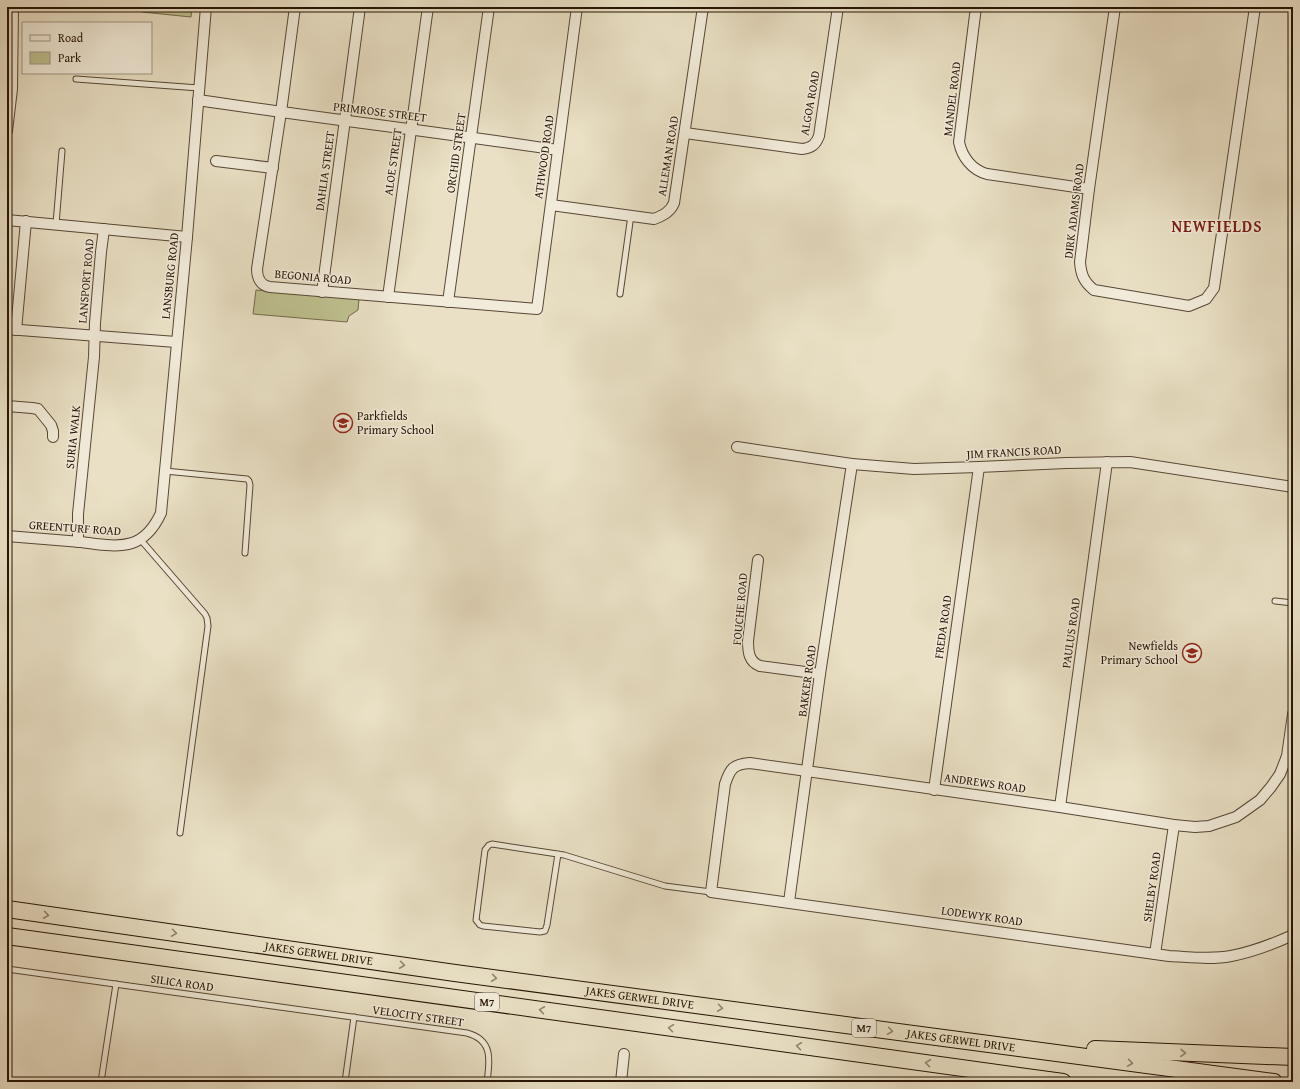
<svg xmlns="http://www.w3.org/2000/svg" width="1300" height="1089" font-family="'Gentium Book Plus',serif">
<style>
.green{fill:#bec08f;stroke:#726a4a}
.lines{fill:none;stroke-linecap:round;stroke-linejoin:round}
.service-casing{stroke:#574735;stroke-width:7}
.minor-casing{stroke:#574735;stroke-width:12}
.trunk-casing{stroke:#261405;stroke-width:18}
.service{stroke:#f1ebd9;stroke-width:5}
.minor{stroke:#f1ebd9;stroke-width:10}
.trunk{stroke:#e9e0c5;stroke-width:16}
.oneway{stroke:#91846f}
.labels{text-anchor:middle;stroke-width:3;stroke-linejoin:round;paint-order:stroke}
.shield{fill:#f1ebd9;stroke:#635445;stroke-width:1}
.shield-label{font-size:11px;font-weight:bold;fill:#261405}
.street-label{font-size:12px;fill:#261405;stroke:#f1ebd9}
.poi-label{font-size:12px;fill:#261405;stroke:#f1ebd9;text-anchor:start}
.district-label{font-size:16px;font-weight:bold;letter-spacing:1px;fill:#7a1f14;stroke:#f1ebd9}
</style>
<rect width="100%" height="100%" fill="#e9e0c5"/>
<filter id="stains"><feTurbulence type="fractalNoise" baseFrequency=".005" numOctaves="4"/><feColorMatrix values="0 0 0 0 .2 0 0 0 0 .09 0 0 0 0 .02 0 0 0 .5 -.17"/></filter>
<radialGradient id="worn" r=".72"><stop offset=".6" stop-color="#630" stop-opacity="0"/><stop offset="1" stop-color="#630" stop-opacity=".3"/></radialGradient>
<g class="green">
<polygon points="142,7 192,7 191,17 142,12"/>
<polygon points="256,290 359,299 358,310 349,316 347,322 253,314"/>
</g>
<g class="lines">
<g class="service-casing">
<g id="service">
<polyline points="76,79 199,88"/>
<polyline points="56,224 62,151"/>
<polyline points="620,294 631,215"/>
<polyline points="165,471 247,479 249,481 250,485 245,553"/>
<polyline points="140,539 205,614 207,618 208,626 180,833"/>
<polyline points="1275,601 1293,603"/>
<polyline points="558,854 547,925 545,931 540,932 483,926 480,925 476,920 485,850 489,845 492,844 564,855 665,886 711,892"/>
<path d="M7,969L467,1033C493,1040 490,1060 487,1082"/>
<polyline points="101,1082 116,984"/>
<polyline points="345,1082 354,1017"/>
</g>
</g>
<g class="minor-casing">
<g id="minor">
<path d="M295,7L281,112L257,269C257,278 261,286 270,287L537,309L577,7"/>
<path d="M976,7L959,142C962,157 972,170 987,174L1089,189"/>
<path d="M1115,7L1089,189L1080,262C1081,275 1084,282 1094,290L1189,306L1206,299L1214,288L1255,7"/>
<path d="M198,100C318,118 438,132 558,150"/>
<polyline points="7,131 12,89 13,7"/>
<path d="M685,133L802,149C812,148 816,144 819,136L838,7"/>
<polyline points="216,161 273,168"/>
<path d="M551,205L654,219C664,215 670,212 674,203L703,7"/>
<polyline points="7,220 187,237"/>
<polyline points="322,292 360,7"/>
<polyline points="388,297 428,7"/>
<polyline points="448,302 489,7"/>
<polyline points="7,329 176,342"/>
<polyline points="16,330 26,221"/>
<polyline points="7,406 32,408 38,409 51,425 53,431 53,437"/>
<polyline points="737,447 852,464 914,469 979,467 1066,463 1130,462 1293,487"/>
<path d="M7,536C32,538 56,540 81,542C97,544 116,548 132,543C147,538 155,526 161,513L187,237L206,7"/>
<polyline points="78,542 78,514 94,357 95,323 101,252 104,229"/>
<path d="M758,560L748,641C748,652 749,662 760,666L820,674"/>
<path d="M1293,714L1287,756L1280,774L1271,787L1260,800L1236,817L1209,826L1195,827L1174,825L1060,807L750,763C733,764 730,769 725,784L711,892L1169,956C1190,957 1211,960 1231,956C1252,952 1273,944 1293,935"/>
<polyline points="934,790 979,467"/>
<polyline points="1060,807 1107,462"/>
<polyline points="789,902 820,674 852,464"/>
<polyline points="1155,954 1174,825"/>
<polyline points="621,1082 624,1054"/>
</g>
</g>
<g class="trunk-casing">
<g id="trunk">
<path id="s1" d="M7,909L455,973L1274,1082"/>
<polyline points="7,936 1063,1082"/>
<polyline points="1095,1049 1293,1057"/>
</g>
</g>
<use href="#service" class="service"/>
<use href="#minor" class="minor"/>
<use href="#trunk" class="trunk"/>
</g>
<defs><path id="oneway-chevron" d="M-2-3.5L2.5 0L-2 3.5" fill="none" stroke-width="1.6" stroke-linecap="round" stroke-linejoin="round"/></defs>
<g class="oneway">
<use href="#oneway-chevron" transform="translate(46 915) rotate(8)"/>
<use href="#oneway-chevron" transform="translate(174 933) rotate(8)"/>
<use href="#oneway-chevron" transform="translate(402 965) rotate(8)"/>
<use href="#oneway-chevron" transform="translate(494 978) rotate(8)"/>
<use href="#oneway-chevron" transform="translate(720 1008) rotate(8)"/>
<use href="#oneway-chevron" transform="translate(542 1010) rotate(-172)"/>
<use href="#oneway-chevron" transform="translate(671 1028) rotate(-172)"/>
<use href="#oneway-chevron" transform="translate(890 1031) rotate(8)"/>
<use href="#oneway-chevron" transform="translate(799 1046) rotate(-172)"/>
<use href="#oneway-chevron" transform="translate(1183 1053) rotate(2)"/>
<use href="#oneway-chevron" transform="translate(928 1063) rotate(-172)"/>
<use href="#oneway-chevron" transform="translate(1130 1063) rotate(8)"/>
</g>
<defs>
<g id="school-ring" transform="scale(1)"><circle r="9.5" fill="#f1ebd9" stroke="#8f2418" stroke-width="1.5"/><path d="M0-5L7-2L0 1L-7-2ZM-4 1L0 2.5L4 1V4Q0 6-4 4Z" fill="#8f2418"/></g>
</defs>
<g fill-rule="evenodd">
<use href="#school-ring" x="343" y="423"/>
<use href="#school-ring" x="1192" y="653"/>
</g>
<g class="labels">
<g class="shield">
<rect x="475" y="993" width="24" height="18" rx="3"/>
<rect x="852" y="1019" width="24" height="18" rx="3"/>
</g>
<g class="shield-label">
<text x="487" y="1006">M7</text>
<text x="864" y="1032">M7</text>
</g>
<g class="street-label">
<text transform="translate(952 99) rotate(-83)" y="4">MANDEL ROAD</text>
<text transform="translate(810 103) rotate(-80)" y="4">ALGOA ROAD</text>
<text transform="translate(380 112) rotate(7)" y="4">PRIMROSE STREET</text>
<text transform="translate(456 153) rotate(-82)" y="4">ORCHID STREET</text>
<text transform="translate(668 156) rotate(-81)" y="4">ALLEMAN ROAD</text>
<text transform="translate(544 157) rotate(-82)" y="4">ATHWOOD ROAD</text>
<text transform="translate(393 162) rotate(-82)" y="4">ALOE STREET</text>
<text transform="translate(325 171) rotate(-82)" y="4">DAHLIA STREET</text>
<text transform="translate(1074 211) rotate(-83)" y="4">DIRK ADAMS ROAD</text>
<text transform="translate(170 276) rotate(-84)" y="4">LANSBURG ROAD</text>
<text transform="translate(313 277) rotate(5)" y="4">BEGONIA ROAD</text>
<text transform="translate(86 281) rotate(-85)" y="4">LANSPORT ROAD</text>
<text transform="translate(73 437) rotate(-84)" y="4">SURIA WALK</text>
<text transform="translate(1014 452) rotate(-3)" y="4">JIM FRANCIS ROAD</text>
<text transform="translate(75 528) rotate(4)" y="4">GREENTURF ROAD</text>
<text transform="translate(740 609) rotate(-85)" y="4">FOUCHE ROAD</text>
<text transform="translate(943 627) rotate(-82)" y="4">FREDA ROAD</text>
<text transform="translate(1071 633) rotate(-82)" y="4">PAULUS ROAD</text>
<text transform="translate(807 681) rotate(-82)" y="4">BAKKER ROAD</text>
<text transform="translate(985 783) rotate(8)" y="4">ANDREWS ROAD</text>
<text transform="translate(1152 887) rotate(-82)" y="4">SHELBY ROAD</text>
<text transform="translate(982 916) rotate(8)" y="4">LODEWYK ROAD</text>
<text dy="4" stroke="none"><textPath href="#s1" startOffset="315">JAKES GERWEL DRIVE</textPath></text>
<text transform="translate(182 983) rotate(8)" y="4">SILICA ROAD</text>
<text dy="4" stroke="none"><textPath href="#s1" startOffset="639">JAKES GERWEL DRIVE</textPath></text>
<text transform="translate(418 1016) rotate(8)" y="4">VELOCITY STREET</text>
<text dy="4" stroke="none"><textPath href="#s1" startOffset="963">JAKES GERWEL DRIVE</textPath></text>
</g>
<g class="poi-label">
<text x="357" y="420">Parkfields<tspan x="357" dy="14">Primary School</tspan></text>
<text x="1178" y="650" text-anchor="end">Newfields<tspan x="1178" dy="14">Primary School</tspan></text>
</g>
<g class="district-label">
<text x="1217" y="232">NEWFIELDS</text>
</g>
</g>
<rect width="1300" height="1089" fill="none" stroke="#e9e0c5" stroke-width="24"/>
<rect x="8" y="8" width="1284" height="1073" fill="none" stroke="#261405" stroke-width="2"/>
<rect x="12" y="12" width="1276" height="1065" fill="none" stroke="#261405"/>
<rect x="22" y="22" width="130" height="52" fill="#f1ebd9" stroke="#a09584"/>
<rect x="30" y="35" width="20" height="6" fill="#f1ebd9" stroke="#a09584"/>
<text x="58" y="42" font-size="12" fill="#261405">Road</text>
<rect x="30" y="52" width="20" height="12" fill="#bec08f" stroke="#a09584"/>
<text x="58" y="62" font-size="12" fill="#261405">Park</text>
<rect width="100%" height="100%" filter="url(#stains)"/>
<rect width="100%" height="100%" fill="url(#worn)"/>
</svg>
